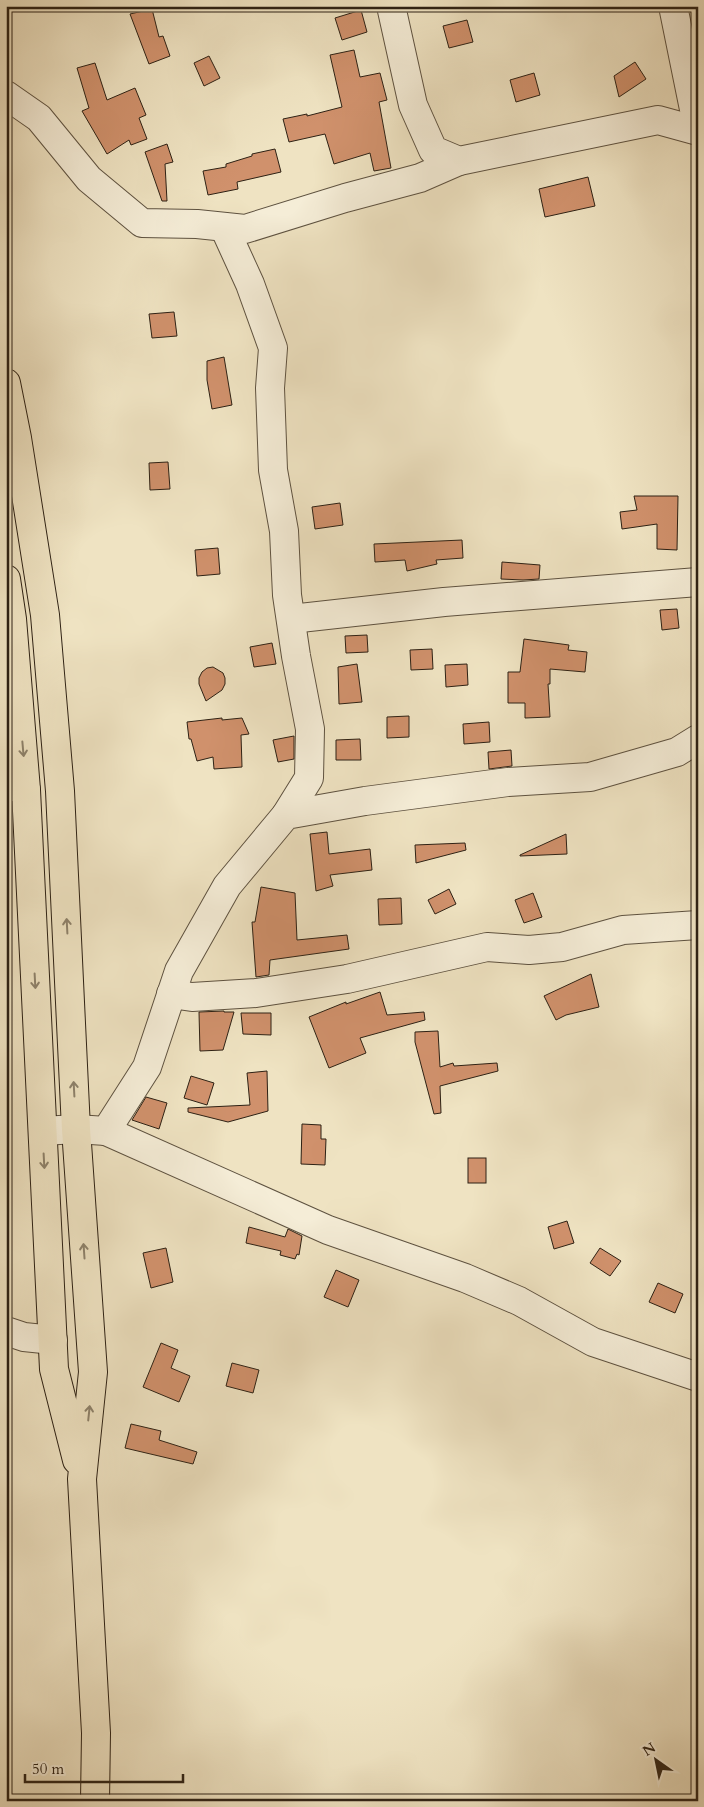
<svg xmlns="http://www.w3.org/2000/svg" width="704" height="1807" font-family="Cardo,serif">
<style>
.building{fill:#d0916c;stroke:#2d2114}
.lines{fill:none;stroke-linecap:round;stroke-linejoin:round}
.minor-casing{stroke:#5e5240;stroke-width:30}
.major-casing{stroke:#2d2114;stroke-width:30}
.minor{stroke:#f5edd7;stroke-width:28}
.major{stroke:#efe3c2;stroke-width:28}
.oneway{stroke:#8e826b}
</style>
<rect width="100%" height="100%" fill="#efe3c2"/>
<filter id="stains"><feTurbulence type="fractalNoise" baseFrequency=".004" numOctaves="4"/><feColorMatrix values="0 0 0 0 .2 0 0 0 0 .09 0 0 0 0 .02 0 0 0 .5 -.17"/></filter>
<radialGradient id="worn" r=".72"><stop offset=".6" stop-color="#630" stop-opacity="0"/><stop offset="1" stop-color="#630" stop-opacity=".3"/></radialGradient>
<g class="building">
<polygon points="152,9 159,37 163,36 170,56 149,64 130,14"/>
<polygon points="361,10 367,32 342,40 335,18"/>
<polygon points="467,20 473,42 449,48 443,26"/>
<polygon points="354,50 360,77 380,73 387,100 379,102 391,168 374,171 370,153 334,164 325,134 289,142 283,119 307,114 307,116 342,107 330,55"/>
<polygon points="209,56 220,78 204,86 194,63"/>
<polygon points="635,62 646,79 619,97 614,76"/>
<polygon points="95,63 107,100 135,88 146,115 139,118 147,139 131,145 129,140 107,154 82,111 89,108 77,68"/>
<polygon points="534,73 540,95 516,102 510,80"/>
<polygon points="167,144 173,162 165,164 167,201 162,201 145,152"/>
<polygon points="275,149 281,172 237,182 238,189 208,195 203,171 226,167 226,164 252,156 252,154"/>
<polygon points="588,177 595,206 545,217 539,189"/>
<polygon points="174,312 177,336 152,338 149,314"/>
<polygon points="224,357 232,405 212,409 207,380 207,361"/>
<polygon points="168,462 170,489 150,490 149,463"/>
<polygon points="634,496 678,496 677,550 657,549 657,524 622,529 620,512 637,510"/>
<polygon points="340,503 343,525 315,529 312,507"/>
<polygon points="462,540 463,558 436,560 437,564 407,571 405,560 375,562 374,544"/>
<polygon points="218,548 220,574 197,576 195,550"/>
<polygon points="502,562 540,565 539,579 523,580 501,579"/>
<polygon points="677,609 679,628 662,630 660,610"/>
<polygon points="367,635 368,652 346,653 345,636"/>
<polygon points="524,639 569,645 568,650 587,652 585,672 550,669 550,684 548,684 550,717 525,718 525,703 508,703 508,672 520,672"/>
<polygon points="272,643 276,664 254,667 250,647"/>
<polygon points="432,649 433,669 411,670 410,650"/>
<polygon points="357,664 362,702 339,704 338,667"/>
<polygon points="467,664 468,685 446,687 445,665"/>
<polygon points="213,667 223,673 225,678 225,684 222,690 206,701 199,684 199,678 202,672 207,668"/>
<polygon points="409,716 409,737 387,738 387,717"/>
<polygon points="222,718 222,720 242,718 249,734 241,735 242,767 214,769 213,757 197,761 191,739 189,739 187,722"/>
<polygon points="489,722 490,742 464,744 463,724"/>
<polygon points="294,736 294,759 278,762 273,740"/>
<polygon points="360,739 361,760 336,760 336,740"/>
<polygon points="511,750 512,766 489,769 488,752"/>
<polygon points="327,832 329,854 370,849 372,870 330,875 333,886 316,891 310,834"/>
<polygon points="566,834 567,854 520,856 520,855"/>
<polygon points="465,843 466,850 416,863 415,845"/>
<polygon points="261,887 295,893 297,940 347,935 349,949 270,960 269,975 256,977 252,922 255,922"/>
<polygon points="449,889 456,904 435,914 428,900"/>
<polygon points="533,893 542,917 524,923 515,900"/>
<polygon points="401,898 402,924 379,925 378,899"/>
<polygon points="591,974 599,1007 566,1015 556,1020 544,996"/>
<polygon points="380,992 387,1015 424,1012 425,1020 360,1038 366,1053 329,1068 309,1017 346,1002 346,1004"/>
<polygon points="224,1011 224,1012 234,1012 223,1050 200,1051 199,1012"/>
<polygon points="241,1013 271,1013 271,1035 243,1034"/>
<polygon points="438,1031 440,1067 453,1063 454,1066 497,1063 498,1071 440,1086 441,1113 434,1114 415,1042 415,1032"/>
<polygon points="267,1071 268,1111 228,1122 188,1112 188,1108 250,1105 247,1073"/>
<polygon points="191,1076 214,1083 207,1105 184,1098"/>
<polygon points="146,1097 167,1103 159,1129 132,1120"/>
<polygon points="302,1124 321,1125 321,1139 326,1139 325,1165 301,1164"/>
<rect x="468" y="1158" width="18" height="25"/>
<polygon points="567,1221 574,1243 554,1249 548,1227"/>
<polygon points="249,1227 285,1237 288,1229 302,1236 299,1255 297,1254 295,1259 280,1255 281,1251 246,1243"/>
<polygon points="166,1248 173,1282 151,1288 143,1253"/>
<polygon points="600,1248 621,1261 610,1276 590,1263"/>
<polygon points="336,1270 359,1280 348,1307 324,1297"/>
<polygon points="658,1283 683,1294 675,1313 649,1302"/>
<polygon points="161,1343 178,1350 171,1368 190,1376 179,1402 143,1387"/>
<polygon points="232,1363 259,1370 253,1393 226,1386"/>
<polygon points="131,1424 161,1431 159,1440 197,1452 193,1464 125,1448"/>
</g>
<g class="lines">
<g class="minor-casing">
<g id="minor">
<polyline points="391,6 413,105 433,150 459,161 658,120 698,131"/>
<polyline points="673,6 698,129"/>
<polyline points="6,95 39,118 89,179 142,223 197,224 245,229 345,198 420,178 459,161"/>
<polyline points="224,227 250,284 273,348 270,388 273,470 284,531 287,595 296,656 310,729 309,778 286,815"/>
<polyline points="291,619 444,602 698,582"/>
<polyline points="6,785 26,790"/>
<polyline points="171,994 192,997 256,993 347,979 487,947 529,950 562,947 623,930 698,925"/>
<polyline points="43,1131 76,1129 106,1131 147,1067 179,971 227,886 286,815 365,801 508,782 590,777 677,752 698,739"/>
<polyline points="106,1131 328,1230 465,1278 519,1301 593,1342 698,1377"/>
<polyline points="6,1331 24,1337 53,1340"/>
</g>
</g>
<g class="major-casing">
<g id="major">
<polyline points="6,383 17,438 45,615 60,791 76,1129 93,1372 82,1479 96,1733 95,1801"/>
<polyline points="6,579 12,619 26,790 54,1369 77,1460"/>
</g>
</g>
<use href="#minor" class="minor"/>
<use href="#major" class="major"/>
</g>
<defs><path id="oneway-shaft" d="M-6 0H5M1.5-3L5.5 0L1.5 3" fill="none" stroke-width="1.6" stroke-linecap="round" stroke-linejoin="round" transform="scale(1.25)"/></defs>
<g class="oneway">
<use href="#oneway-shaft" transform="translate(23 749) rotate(85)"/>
<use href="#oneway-shaft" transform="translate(67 926) rotate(-93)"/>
<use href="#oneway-shaft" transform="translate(35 981) rotate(87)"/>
<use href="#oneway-shaft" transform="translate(74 1089) rotate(-93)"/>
<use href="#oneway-shaft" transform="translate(44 1161) rotate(87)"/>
<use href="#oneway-shaft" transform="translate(84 1251) rotate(-94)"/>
<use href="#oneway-shaft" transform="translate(89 1413) rotate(-84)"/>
</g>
<rect width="704" height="1807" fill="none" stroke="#efe3c2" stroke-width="25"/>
<rect x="8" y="8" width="689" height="1792" fill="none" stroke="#2d2114" stroke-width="2.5"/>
<rect x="12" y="12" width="679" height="1782" fill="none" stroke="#2d2114"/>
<g transform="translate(656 1760) rotate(327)" stroke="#f5edd7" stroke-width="4" paint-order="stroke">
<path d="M0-4L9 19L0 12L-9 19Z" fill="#2d2114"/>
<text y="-8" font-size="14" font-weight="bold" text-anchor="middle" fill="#2d2114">N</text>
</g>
<path d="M25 1774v8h158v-8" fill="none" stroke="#2d2114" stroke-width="2.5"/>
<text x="32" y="1774" font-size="15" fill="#2d2114" stroke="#f5edd7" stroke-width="4" paint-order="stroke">50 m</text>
<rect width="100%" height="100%" filter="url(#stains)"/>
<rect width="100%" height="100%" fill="url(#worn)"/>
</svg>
